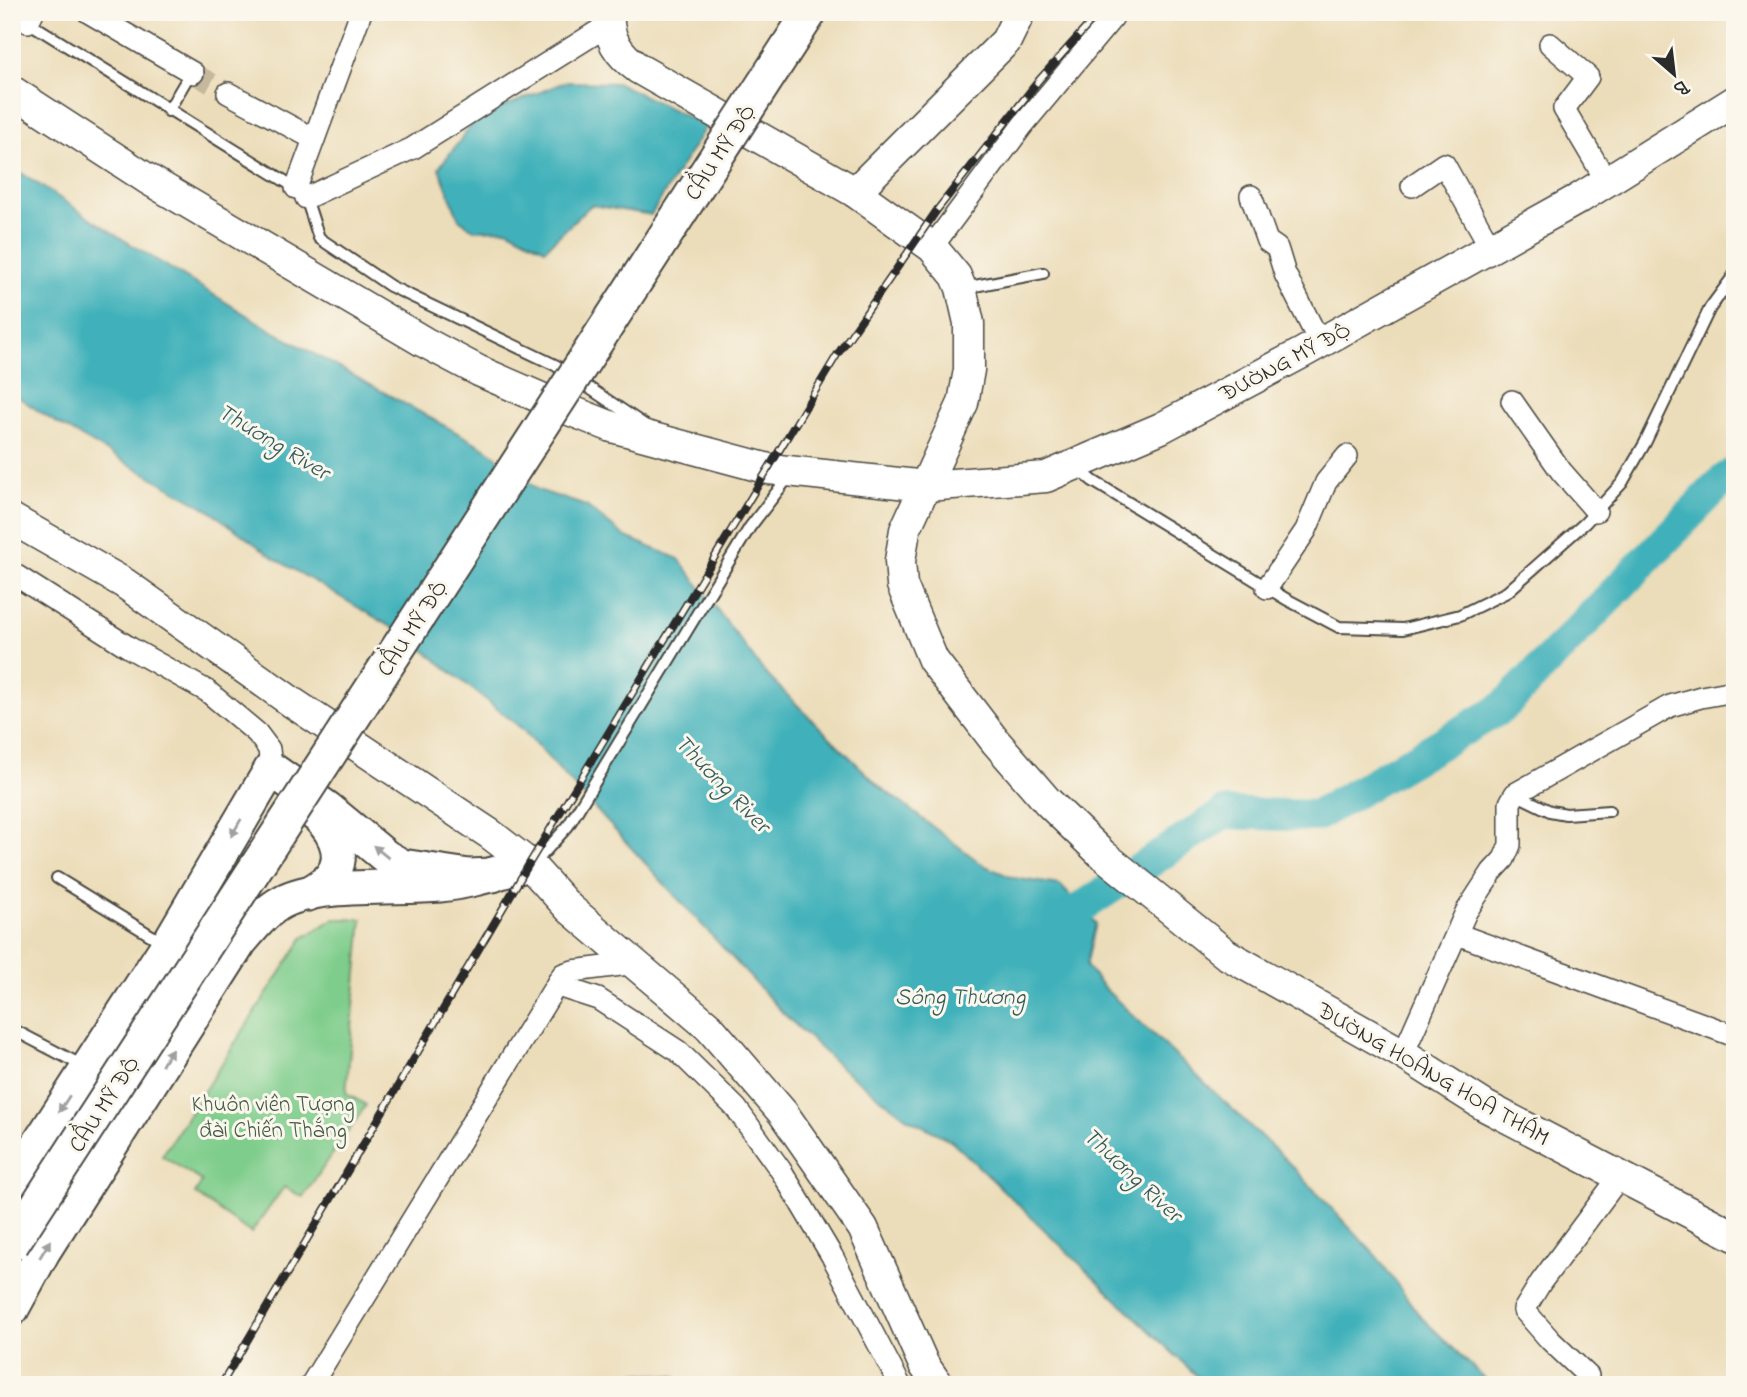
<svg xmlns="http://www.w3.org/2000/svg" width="1747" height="1397" font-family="'Indie Flower',sans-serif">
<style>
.green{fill:#7fcd8c;stroke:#557c5c;stroke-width:2}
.water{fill:#41b1ba;stroke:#366e72;stroke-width:2}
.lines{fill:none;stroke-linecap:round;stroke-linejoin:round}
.river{stroke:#41b1ba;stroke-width:32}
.street-tunnel{stroke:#c5b99d;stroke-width:21;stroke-dasharray:21 10;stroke-linecap:butt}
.lane-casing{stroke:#484640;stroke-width:14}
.street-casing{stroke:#484640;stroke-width:24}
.secondary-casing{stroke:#484640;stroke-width:33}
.primary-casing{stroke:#484640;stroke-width:37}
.lane{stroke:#fff;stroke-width:10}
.street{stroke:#fff;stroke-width:21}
.secondary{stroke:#fff;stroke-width:30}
.primary{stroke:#fff;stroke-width:33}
.rail-casing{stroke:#2b2b2b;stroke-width:8}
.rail{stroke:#fbf7ec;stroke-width:5;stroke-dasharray:16;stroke-linecap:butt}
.primary-bridge-casing{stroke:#484640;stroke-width:37;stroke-linecap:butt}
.primary-bridge{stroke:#fff;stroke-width:33}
.oneway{fill:#a0a0a0}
.labels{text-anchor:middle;stroke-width:6;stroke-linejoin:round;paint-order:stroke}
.street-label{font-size:23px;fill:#2b2b2b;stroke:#fbf7ec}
.park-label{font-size:23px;fill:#445c48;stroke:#fbf7ec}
.water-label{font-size:24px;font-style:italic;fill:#335a5d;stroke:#fbf7ec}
</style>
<rect width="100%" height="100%" fill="#fbf7ec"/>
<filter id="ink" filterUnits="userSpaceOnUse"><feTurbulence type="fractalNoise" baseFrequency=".0143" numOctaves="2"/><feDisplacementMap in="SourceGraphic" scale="14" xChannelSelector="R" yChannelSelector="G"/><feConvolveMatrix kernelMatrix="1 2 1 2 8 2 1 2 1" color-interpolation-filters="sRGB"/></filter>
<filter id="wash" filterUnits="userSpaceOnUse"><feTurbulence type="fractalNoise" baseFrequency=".00686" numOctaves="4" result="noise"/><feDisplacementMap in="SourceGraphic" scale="28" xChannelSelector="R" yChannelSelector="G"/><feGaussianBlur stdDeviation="1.57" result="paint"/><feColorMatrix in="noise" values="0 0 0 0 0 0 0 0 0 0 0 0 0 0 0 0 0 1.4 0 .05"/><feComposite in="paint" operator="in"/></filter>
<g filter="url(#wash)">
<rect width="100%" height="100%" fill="#ecddba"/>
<polygon class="green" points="334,919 362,919 346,1093 366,1105 303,1197 284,1187 251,1233 195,1194 202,1181 162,1156 303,938"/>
<g class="water">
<polygon points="565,82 618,83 706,126 651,215 591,205 545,249 507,229 474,230 459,219 439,168 478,117"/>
<polygon points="12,167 124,240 276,333 487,449 538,490 586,506 626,537 679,559 765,673 879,786 983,865 1013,878 1060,885 1096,923 1086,966 1104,988 1286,1160 1377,1257 1420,1316 1491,1385 1206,1385 952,1141 907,1118 840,1067 783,1013 521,728 405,635 274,558 206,508 55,422 12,393"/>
<polygon points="636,1373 675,1376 682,1385 615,1385"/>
</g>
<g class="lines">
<polyline class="river" points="1046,931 1224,813 1316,816 1502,708 1723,480 1735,472"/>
</g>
</g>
<g filter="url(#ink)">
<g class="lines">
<polyline class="street-tunnel" points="193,73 228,93"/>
<g class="lane-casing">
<g id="lane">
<polyline points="28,22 296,188 306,198 319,238 390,286 555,365 646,426"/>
<polyline points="168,111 191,72"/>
<polyline points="964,288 1043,273"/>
<polyline points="1077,468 1093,481 1286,599 1339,627 1403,629 1460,615 1507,592 1585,523 1622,483 1645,443 1710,308 1735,274"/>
<polyline points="1515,794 1550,811 1566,814 1609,811"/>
<polyline points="532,862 541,856 568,826 750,527 790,475"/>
<polyline points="57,878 165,944"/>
<polyline points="12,1029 85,1067"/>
</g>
</g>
<g class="street-casing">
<g id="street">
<polyline points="12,12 28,22 33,12"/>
<polyline points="88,12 193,73"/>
<polyline points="1550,44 1588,77 1564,109 1607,182"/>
<polyline points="228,93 314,139"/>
<polyline points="1412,186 1444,164 1491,248"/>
<polyline points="296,188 361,12"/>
<polyline points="1251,196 1267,241 1277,248 1285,274 1320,343"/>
<polyline points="306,198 413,148 608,25"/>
<polyline points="932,247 1022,126 1113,17"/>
<polyline points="1512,401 1561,471 1596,511"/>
<polyline points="12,573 130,648 207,691 257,733 269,749 271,769"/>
<polyline points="1267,588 1306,530 1326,482 1347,456"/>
<polyline points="1457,934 1735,1036"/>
<polyline points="637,963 573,971 563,974 558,982 564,988 598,999 678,1051 736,1108 782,1172 832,1256 900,1385"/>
<polyline points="1403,1054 1466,912 1492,872 1504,859 1510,845 1510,803 1515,794 1670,706 1701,697 1735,691"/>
<polyline points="1588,1376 1550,1340 1524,1310 1541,1282 1620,1176"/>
<polyline points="311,1385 558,982"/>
</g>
</g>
<g class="secondary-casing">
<g id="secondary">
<path d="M609,12C607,38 618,54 639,69L855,192L932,247L956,276L961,288L969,323V370L963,403L905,530L900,561L902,585L933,660L995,741L1048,802L1102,854L1226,954L1403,1054L1485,1106L1735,1236"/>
<polyline points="12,91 146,178 424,342 479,371 564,408 612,427 769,469 926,486 1046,477 1161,428 1302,353 1580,198 1735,101"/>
<polyline points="855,192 1006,41 1020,12"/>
<polyline points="12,519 124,583 293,703 490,834 529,864 569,908 709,1027 783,1113 863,1228 924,1365 938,1385"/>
</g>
</g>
<g class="primary-casing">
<g id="primary">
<path d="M308,894C316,889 325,884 331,877C349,854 331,825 311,811"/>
<polyline points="12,1185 167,946 271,769 328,809 386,857 402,866 469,876 493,875"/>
<path d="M12,1309L43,1252L240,942C252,928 265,911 282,902C318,882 398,889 440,885C471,882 499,872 529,864"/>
</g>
</g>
<use href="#lane" class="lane"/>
<use href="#street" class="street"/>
<use href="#secondary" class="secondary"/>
<use href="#primary" class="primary"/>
<g class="rail-casing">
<polyline id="rail" points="221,1385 529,864 837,355 937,210 1039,80 1100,12"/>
</g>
<use href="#rail" class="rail"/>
<g class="primary-bridge-casing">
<polyline id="primary-bridge" points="12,1244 810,12"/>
</g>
<use href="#primary-bridge" class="primary-bridge"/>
</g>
<defs><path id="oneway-solid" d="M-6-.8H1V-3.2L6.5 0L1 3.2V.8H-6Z" transform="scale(1.75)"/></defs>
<g class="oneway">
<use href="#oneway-solid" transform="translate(236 828) rotate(120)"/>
<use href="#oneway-solid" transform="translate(381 852) rotate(-141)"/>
<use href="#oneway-solid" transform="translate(167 1057) rotate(-58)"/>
<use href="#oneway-solid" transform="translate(64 1104) rotate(123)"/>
<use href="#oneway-solid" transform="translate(45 1249) rotate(-59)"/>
</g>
</g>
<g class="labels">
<g class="street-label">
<text transform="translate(719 152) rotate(-57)" y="8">CẦU MỸ ĐỘ</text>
<text transform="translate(1284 361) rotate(-28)" y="8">ĐƯỜNG MỸ ĐỘ</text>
<text transform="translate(411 628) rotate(-57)" y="8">CẦU MỸ ĐỘ</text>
<text transform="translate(1434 1073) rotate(30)" y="8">ĐƯỜNG HOÀNG HOA THÁM</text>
<text transform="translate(103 1104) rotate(-57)" y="8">CẦU MỸ ĐỘ</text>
</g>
<g class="park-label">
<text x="273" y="1111">Khuôn viên Tượng<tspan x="273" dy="26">đài Chiến Thắng</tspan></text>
</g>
<g class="water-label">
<text transform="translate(274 441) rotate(31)" y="8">Thương River</text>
<text transform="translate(723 783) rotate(46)" y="8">Thương River</text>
<text x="960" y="1004">Sông Thương</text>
<text transform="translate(1133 1174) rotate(43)" y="8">Thương River</text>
</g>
</g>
<rect width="1747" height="1397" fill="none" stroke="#fbf7ec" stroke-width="42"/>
<g transform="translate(1674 74) rotate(152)" stroke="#fbf7ec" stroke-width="5" paint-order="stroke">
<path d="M0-5L12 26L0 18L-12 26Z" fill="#2b2b2b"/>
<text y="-10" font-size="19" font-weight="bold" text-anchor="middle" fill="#2b2b2b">B</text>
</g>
</svg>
